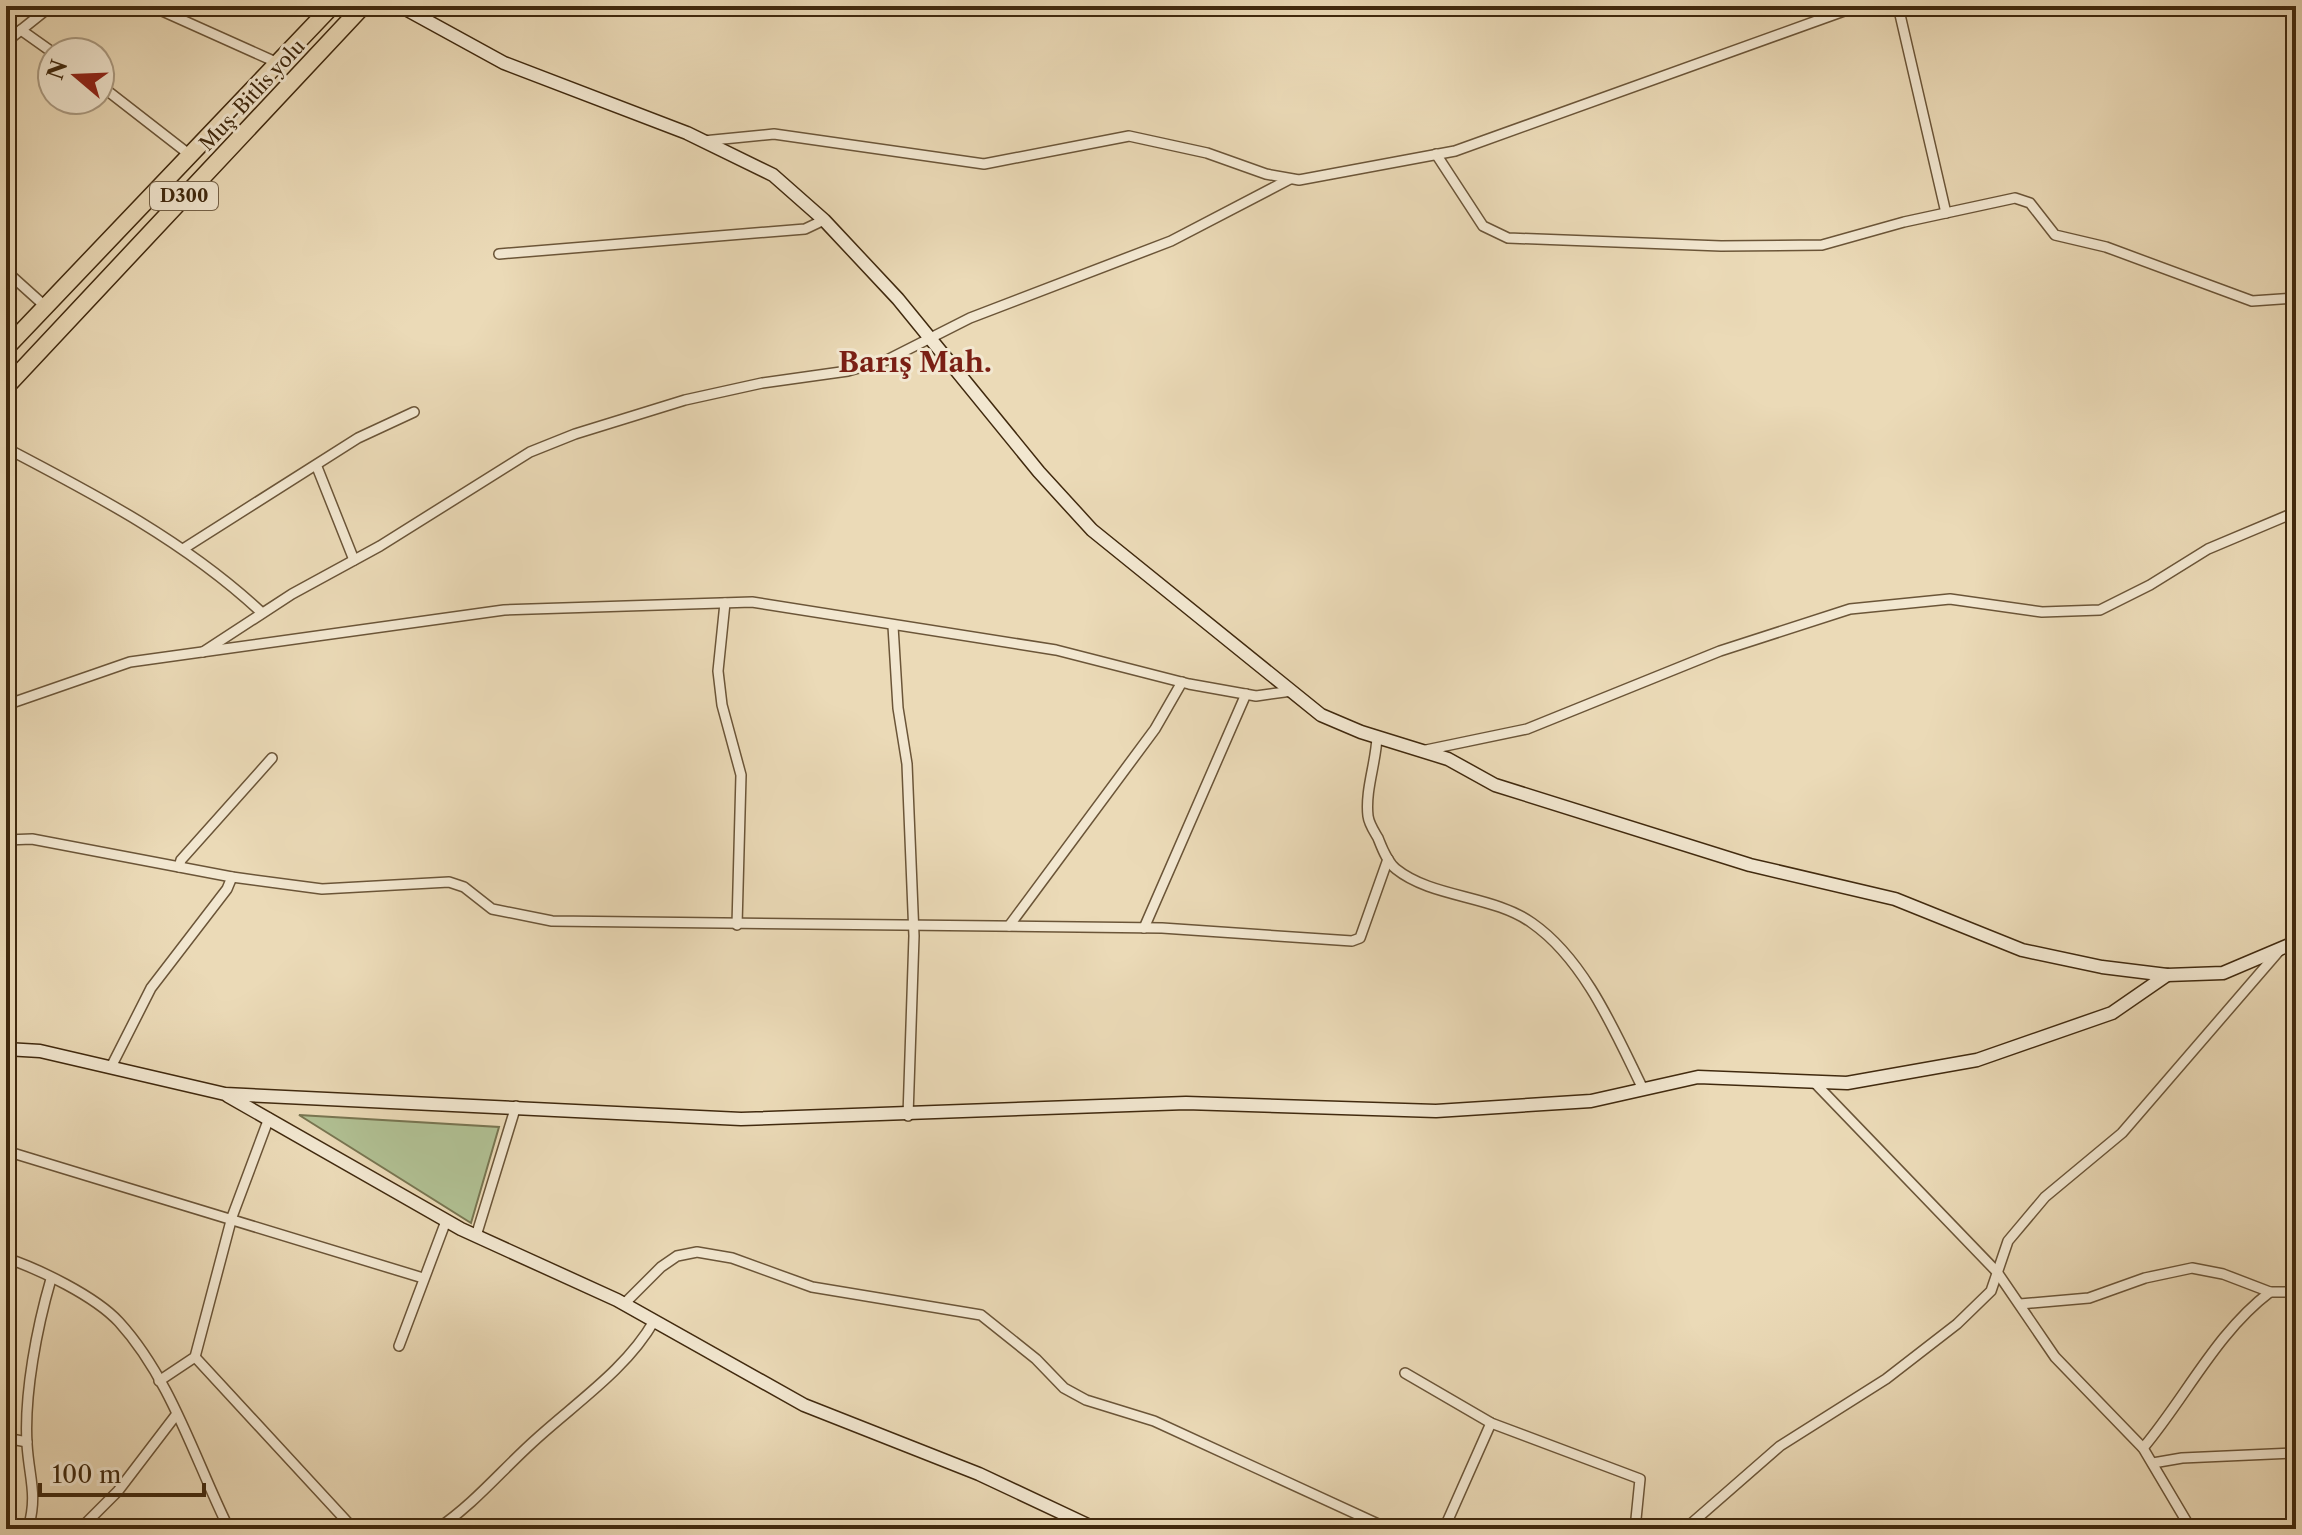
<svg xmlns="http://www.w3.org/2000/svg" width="2302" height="1535" font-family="'Libre Caslon Text',serif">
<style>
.green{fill:#b1c194;stroke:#787551;stroke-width:2}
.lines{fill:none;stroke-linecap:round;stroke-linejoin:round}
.street-casing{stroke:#6b5538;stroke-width:12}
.secondary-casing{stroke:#40290e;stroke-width:15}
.highway-casing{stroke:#40290e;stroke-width:19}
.street{stroke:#f2e7d0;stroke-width:9}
.secondary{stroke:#f2e7d0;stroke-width:12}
.highway{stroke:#ebdab7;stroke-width:16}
.labels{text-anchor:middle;stroke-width:6;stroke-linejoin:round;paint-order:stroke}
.shield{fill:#f2e7d0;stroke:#756248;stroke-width:2}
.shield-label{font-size:18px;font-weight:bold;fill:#40290e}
.street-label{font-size:20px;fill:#40290e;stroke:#f2e7d0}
.district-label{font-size:28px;font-weight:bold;fill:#7a1f14;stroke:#f2e7d0}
</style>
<rect width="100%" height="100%" fill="#ebdab7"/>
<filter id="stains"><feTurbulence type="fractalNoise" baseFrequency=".0025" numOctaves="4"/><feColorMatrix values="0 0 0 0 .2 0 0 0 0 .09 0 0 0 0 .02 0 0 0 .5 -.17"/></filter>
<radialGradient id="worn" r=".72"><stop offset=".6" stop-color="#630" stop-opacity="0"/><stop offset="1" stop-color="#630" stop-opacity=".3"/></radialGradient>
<polygon class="green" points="299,1115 499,1127 471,1223"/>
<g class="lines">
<g class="street-casing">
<g id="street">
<polyline points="151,6 278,63"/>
<polyline points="1898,6 1946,213"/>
<polyline points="21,30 52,52"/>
<polyline points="6,42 51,6"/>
<polyline points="100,85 190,155"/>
<polyline points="703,141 774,134 984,164 1129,136 1207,153 1266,174 1299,180 1455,151 1844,11 1876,6"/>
<polyline points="1436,154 1483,226 1508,238 1721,246 1822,245 1904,222 2015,198 2030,203 2055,235 2106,247 2252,301 2296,298"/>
<polyline points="499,254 805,229 824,220"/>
<polyline points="6,271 46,307"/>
<path d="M6,448C96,495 186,542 261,612"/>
<polyline points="317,467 354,560"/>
<polyline points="183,549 358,438 414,412"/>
<polyline points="725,603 718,671 722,705 741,775 737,925"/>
<polyline points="893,626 898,708 907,764 914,936 908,1116"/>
<polyline points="203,652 292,594 380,546 530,452 575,434 685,400 762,383 848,371 887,360 970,318 1171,241 1290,179"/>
<polyline points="6,705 130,662 504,610 752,602 1056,650 1189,684 1256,696 1292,691"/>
<path d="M1377,737C1376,763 1365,790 1368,816C1369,824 1374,831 1378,838C1382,848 1387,862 1396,869C1432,898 1493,895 1532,923C1585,960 1615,1032 1643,1089"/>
<polyline points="1426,750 1527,729 1720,651 1850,609 1950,599 2042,612 2100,610 2150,585 2208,549 2296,512"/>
<polyline points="6,840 32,839 232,877 322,889 449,882 464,887 492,909 552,921 1162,928 1352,941 1360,938 1388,859"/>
<polyline points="179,867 181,860 272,758"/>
<polyline points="1009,926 1155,729 1182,682"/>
<polyline points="1144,928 1246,694"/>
<polyline points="111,1067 151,988 227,889 232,877"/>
<polyline points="1813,1081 1997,1272 2055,1357 2143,1448 2191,1529"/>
<polyline points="6,1151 423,1278"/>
<polyline points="476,1236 516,1106"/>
<path d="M6,1258C39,1269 95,1296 119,1322C171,1379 195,1460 229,1529"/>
<polyline points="624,1304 661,1267 677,1256 697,1252 732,1258 812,1287 981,1315 1036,1359 1064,1388 1086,1400 1154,1421 1389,1529"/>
<polyline points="2020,1304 2089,1298 2145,1278 2192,1268 2223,1274 2270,1292 2296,1292"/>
<polyline points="399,1346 446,1221"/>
<polyline points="195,1357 352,1527"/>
<polyline points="1405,1373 1491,1423 1640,1479 1635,1529"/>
<polyline points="159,1381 195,1357 232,1217 269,1118"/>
<polyline points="6,1438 27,1442"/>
<path d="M2143,1448C2186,1397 2216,1333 2270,1292"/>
<polyline points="2153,1463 2182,1458 2296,1453"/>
<path d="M28,1529C38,1494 29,1478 27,1444C24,1394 37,1327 51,1279"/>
<polyline points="80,1529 118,1491 176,1415"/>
<path d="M437,1529C474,1504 500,1472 533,1442C574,1404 626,1370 654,1321"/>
<polyline points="1444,1529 1491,1423"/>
<polyline points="1685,1529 1780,1446 1886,1379 1957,1324 1991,1291 2008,1241 2045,1197 2122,1133 2279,951"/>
</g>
</g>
<g class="secondary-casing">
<g id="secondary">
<polyline points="400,6 504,63 687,133 773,175 824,220 898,299 1039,472 1092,530 1321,715 1361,732 1448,759 1495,785 1750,865 1895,899 2022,950 2102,967 2167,975 2223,973 2296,942"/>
<polyline points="6,1049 40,1051 225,1094 741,1119 1186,1103 1436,1111 1591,1101 1698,1077 1847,1083 1977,1060 2112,1013 2167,975"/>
<polyline points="228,1096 461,1229 617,1300 804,1405 979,1474 1096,1529"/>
</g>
</g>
<g class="highway-casing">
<g id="highway">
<polyline points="6,348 332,6"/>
<polyline points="6,387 363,6"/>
</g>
</g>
<use href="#street" class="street"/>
<use href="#secondary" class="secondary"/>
<use href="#highway" class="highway"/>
</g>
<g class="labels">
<rect class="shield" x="150" y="182" width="68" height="28" rx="6"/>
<g class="shield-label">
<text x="184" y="202">D300</text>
</g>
<g class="street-label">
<text transform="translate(252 95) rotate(-47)" y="7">Muş-Bitlis yolu</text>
</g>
<g class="district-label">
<text x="915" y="372">Barış Mah.</text>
</g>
</g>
<rect width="2302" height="1535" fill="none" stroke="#ebdab7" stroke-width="32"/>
<rect x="8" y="8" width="2286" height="1519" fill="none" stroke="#40290e" stroke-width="4"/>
<rect x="16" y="16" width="2270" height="1503" fill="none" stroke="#40290e" stroke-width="2"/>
<g transform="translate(76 76) rotate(289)"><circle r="38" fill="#f2e7d0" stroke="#ab9b82" stroke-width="2"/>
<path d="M0-6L14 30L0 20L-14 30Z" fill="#8f2418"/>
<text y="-12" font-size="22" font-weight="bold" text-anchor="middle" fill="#40290e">N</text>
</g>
<path d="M40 1483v12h164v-12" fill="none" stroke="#40290e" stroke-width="4"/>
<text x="52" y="1483" font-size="24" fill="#40290e" stroke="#f2e7d0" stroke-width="6" paint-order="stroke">100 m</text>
<rect width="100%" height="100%" filter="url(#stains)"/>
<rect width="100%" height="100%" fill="url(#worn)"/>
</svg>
